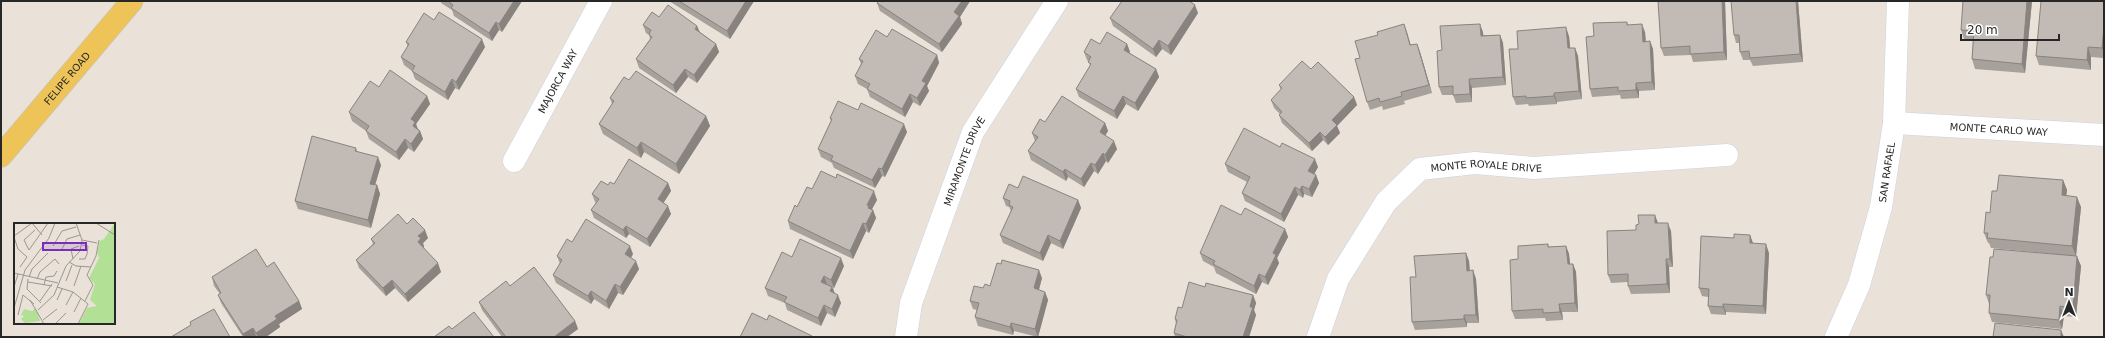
<svg xmlns="http://www.w3.org/2000/svg" width="2105" height="338" font-family="'DejaVu Sans',sans-serif">
<style>
.lines{fill:none;stroke-linecap:round;stroke-linejoin:round}
.minor-casing{stroke:#ced2e0;stroke-width:23}
.major-casing{stroke:#c3c3c3;stroke-width:23}
.minor{stroke:#fff;stroke-width:22}
.major{stroke:#eec459;stroke-width:22}
.wall{fill:#a7a19c}
.shaded-wall{fill:#88837f}
.building{fill:#c2bbb5;stroke:#88837f}
.labels{text-anchor:middle;stroke-width:4;stroke-linejoin:round;paint-order:stroke}
.street-label{font-size:10px;fill:#272727;stroke:#fff}
.inset-road{fill:none;stroke:#9c9791;stroke-width:1}
.view{fill:#7b2cbf;fill-opacity:0.15;stroke:#7b2cbf;stroke-width:2}
.inset-edge{fill:none;stroke:#272727;stroke-width:2}
</style>
<rect width="100%" height="100%" fill="#eae1d8"/>
<g class="lines">
<g class="minor-casing">
<g id="minor">
<path id="s1" d="M1894,123L2104,135"/>
<path id="s2" d="M514,161L601,1"/>
<path id="s3" d="M906,337L911,303L973,132L1057,1"/>
<path id="s4" d="M1318,337L1338,279L1386,202L1420,169L1475,163L1534,168L1727,155"/>
<path id="s5" d="M1836,337L1859,285L1881,207L1894,123L1898,1"/>
</g>
</g>
<g class="major-casing">
<g id="major">
<path id="s6" d="M1,156L132,1"/>
</g>
</g>
<use href="#minor" class="minor"/>
<use href="#major" class="major"/>
</g>
<g class="wall">
<polygon points="441,1 522,1 502,32 499,30 492,41 454,16 452,10 441,3"/>
<polygon points="669,1 754,1 730,39"/>
<polygon points="878,1 970,1 960,17 962,24 942,52 880,11 877,3"/>
<polygon points="1658,1 1725,1 1727,60 1693,62 1691,55 1664,56 1661,48"/>
<polygon points="1798,1 1803,62 1753,66 1750,60 1743,60 1740,52 1739,43 1736,43 1734,35"/>
<polygon points="1963,1 2032,1 2025,73 1975,69 1972,59 1973,40 1964,39 1961,30"/>
<polygon points="2104,1 2104,58 2091,57 2091,70 2039,65 2036,56"/>
<polygon points="1198,13 1171,55 1162,49 1156,57 1113,26 1110,18"/>
<polygon points="659,17 697,26 700,32 716,44 719,52 697,83 688,77 676,93 639,68 636,59 650,39 649,35 646,33 643,25"/>
<polygon points="434,20 485,47 459,90 455,88 448,100 415,79 412,71 404,65 401,57 408,47 406,42"/>
<polygon points="1627,22 1628,25 1645,32 1646,41 1650,41 1653,49 1655,90 1639,91 1639,98 1621,99 1620,95 1592,97 1590,89 1594,36"/>
<polygon points="1404,24 1410,45 1417,44 1420,52 1432,93 1404,101 1405,104 1383,110 1382,106 1370,110 1367,102 1360,58 1378,35"/>
<polygon points="1483,32 1483,35 1500,35 1503,43 1506,85 1472,88 1472,102 1456,103 1453,95 1442,95 1439,87 1442,50"/>
<polygon points="1569,36 1570,48 1575,48 1578,56 1582,99 1557,102 1557,104 1529,106 1528,104 1516,105 1513,97 1518,49"/>
<polygon points="887,37 937,55 939,63 927,86 929,91 920,106 913,102 905,117 870,97 867,89 858,84 855,76 861,64 859,59"/>
<polygon points="1100,44 1127,44 1130,52 1129,53 1156,69 1159,77 1138,111 1126,104 1117,119 1079,97 1076,89 1090,66 1089,62 1087,60 1084,52"/>
<polygon points="1311,69 1354,97 1357,105 1337,126 1340,133 1328,145 1323,140 1312,151 1282,123 1279,115 1280,114 1274,108 1271,100 1281,90 1279,85"/>
<polygon points="629,80 706,116 710,126 679,174 644,152 641,158 603,134 599,124 612,104 610,98"/>
<polygon points="379,87 427,96 430,104 416,124 418,129 420,131 423,139 414,152 408,148 399,160 369,139 366,131 352,121 349,112"/>
<polygon points="858,110 907,132 885,177 882,176 875,188 834,168 832,163 821,157 818,149 831,121 830,118"/>
<polygon points="1045,122 1105,123 1108,131 1105,136 1117,149 1108,163 1106,161 1098,174 1094,171 1084,187 1068,177 1066,181 1031,160 1028,151 1035,141 1032,133"/>
<polygon points="356,148 357,151 381,165 375,185 377,185 380,194 371,228 298,209 295,201"/>
<polygon points="1225,164 1318,167 1314,174 1316,175 1319,183 1312,197 1304,194 1303,198 1298,195 1284,222 1245,201 1242,193 1247,182 1228,172"/>
<polygon points="2063,180 2067,190 2066,196 2081,207 2076,256 2081,266 2076,317 2064,316 2062,329 1992,322 1989,313 1989,304 1986,295 2054,254 1991,248 1989,243 1988,243 1984,233 1990,213"/>
<polygon points="668,183 671,191 663,203 671,214 650,247 629,234 626,238 594,218 591,210 596,203 595,202 592,194 608,185 614,184"/>
<polygon points="1018,188 1078,200 1081,208 1063,249 1051,243 1043,261 1003,243 1000,235 1011,211 1009,207 1006,206 1003,198"/>
<polygon points="812,189 877,200 871,210 873,210 876,218 869,233 866,231 853,259 790,229 788,221 797,207"/>
<polygon points="1241,215 1285,229 1288,237 1277,258 1279,263 1268,285 1262,282 1256,294 1216,273 1214,267 1203,261 1200,253"/>
<polygon points="1658,223 1671,231 1673,267 1669,267 1670,293 1631,294 1628,286 1628,282 1611,283 1608,275 1636,230"/>
<polygon points="407,224 428,238 423,243 424,247 423,247 441,272 408,302 395,288 386,296 359,268 356,260 373,244 371,239"/>
<polygon points="1750,235 1753,244 1769,253 1766,314 1726,312 1726,315 1711,314 1708,306 1708,297 1702,296 1699,288 1734,238"/>
<polygon points="572,242 633,254 631,258 639,269 623,295 618,293 609,309 594,299 591,304 556,283 553,275 560,264 557,256"/>
<polygon points="1548,244 1549,247 1566,246 1569,254 1570,264 1573,264 1576,272 1578,312 1562,312 1563,320 1546,321 1545,318 1515,319 1512,311 1518,259"/>
<polygon points="1466,253 1469,261 1470,271 1473,270 1476,279 1479,323 1467,323 1467,327 1415,330 1412,322 1416,277"/>
<polygon points="792,257 844,266 834,288 833,287 835,294 841,303 835,317 827,313 821,326 787,310 785,303 768,296 765,288"/>
<polygon points="267,267 299,301 302,309 279,324 280,327 266,337 256,337 256,336 254,337 243,337 221,303 218,295 220,294 214,286 212,277"/>
<polygon points="1042,278 1039,290 1045,292 1048,300 1038,337 1014,331 1013,335 978,326 975,317 977,310 973,309 970,301 983,288 990,286"/>
<polygon points="510,286 575,321 578,329 567,337 502,337 482,310 479,302"/>
<polygon points="1205,287 1253,295 1256,303 1254,310 1256,315 1249,337 1175,337 1174,333 1176,324 1175,319 1182,308"/>
</g>
<g class="shaded-wall">
<polygon points="514,1 522,1 502,32 499,24"/>
<polygon points="746,1 754,1 730,39 727,31"/>
<polygon points="962,1 970,1 960,17 962,24 942,52 939,44 954,12"/>
<polygon points="1722,1 1725,1 1727,60 1724,52"/>
<polygon points="1796,1 1798,1 1803,62 1800,54"/>
<polygon points="2027,1 2032,1 2025,73 2022,64"/>
<polygon points="1195,5 1198,13 1171,55 1168,46"/>
<polygon points="496,22 499,30 492,41 489,33"/>
<polygon points="1404,24 1407,32 1413,53 1410,45"/>
<polygon points="1480,24 1483,32 1484,44 1481,36"/>
<polygon points="1642,24 1645,32 1646,50 1643,42"/>
<polygon points="697,26 700,34 695,29"/>
<polygon points="1566,27 1569,36 1571,56 1568,48"/>
<polygon points="2104,27 2104,54 2102,48"/>
<polygon points="1500,35 1503,43 1506,85 1503,77"/>
<polygon points="482,39 485,47 459,90 456,82"/>
<polygon points="1159,40 1162,49 1156,57 1153,49"/>
<polygon points="1650,41 1653,49 1655,90 1652,82"/>
<polygon points="716,44 719,52 697,83 694,75"/>
<polygon points="1127,44 1130,52 1126,58 1124,50"/>
<polygon points="1417,44 1420,52 1432,93 1429,85"/>
<polygon points="2088,47 2091,57 2091,70 2087,60"/>
<polygon points="1575,48 1578,56 1582,99 1579,91"/>
<polygon points="937,55 939,63 927,86 929,91 920,106 917,98 922,81"/>
<polygon points="685,69 688,77 676,93 673,85"/>
<polygon points="1156,69 1159,77 1138,111 1135,103"/>
<polygon points="452,79 455,88 448,100 445,92"/>
<polygon points="1469,79 1472,88 1472,102 1470,94"/>
<polygon points="1636,83 1639,91 1639,98 1636,90"/>
<polygon points="1554,93 1557,102 1557,104 1554,96"/>
<polygon points="910,94 913,102 905,117 902,109"/>
<polygon points="427,96 430,104 416,124 418,130 413,126 411,119"/>
<polygon points="1123,96 1126,104 1117,119 1114,111"/>
<polygon points="1354,97 1357,105 1337,126 1340,133 1328,145 1325,137 1332,120"/>
<polygon points="706,116 710,126 679,174 676,164"/>
<polygon points="1105,123 1108,131 1102,140 1100,132"/>
<polygon points="904,124 907,132 885,177 882,169"/>
<polygon points="420,131 423,139 414,152 411,144"/>
<polygon points="1320,132 1323,140 1312,151 1309,143"/>
<polygon points="405,139 408,148 399,160 396,152"/>
<polygon points="1114,141 1117,149 1108,163 1105,155"/>
<polygon points="641,142 644,152 641,158 637,148"/>
<polygon points="1103,153 1106,161 1098,174 1095,165"/>
<polygon points="378,157 381,165 373,192 370,184"/>
<polygon points="1315,159 1318,167 1311,180 1308,171"/>
<polygon points="1091,163 1094,171 1084,187 1081,179"/>
<polygon points="879,168 882,176 875,188 872,180"/>
<polygon points="1065,169 1068,177 1066,181 1063,172"/>
<polygon points="1316,175 1319,183 1312,197 1309,189"/>
<polygon points="2063,180 2067,190 2065,205 2062,195"/>
<polygon points="668,183 671,191 661,207 658,199"/>
<polygon points="377,185 380,194 371,228 368,220"/>
<polygon points="1302,186 1304,194 1303,198 1300,190"/>
<polygon points="1295,187 1298,195 1284,222 1281,214"/>
<polygon points="874,191 877,200 871,211 873,210 876,218 869,233 866,224 867,205"/>
<polygon points="2077,197 2081,207 2076,256 2072,246"/>
<polygon points="1078,200 1081,208 1063,249 1060,241"/>
<polygon points="668,206 671,214 650,247 647,239"/>
<polygon points="1655,215 1658,223 1658,231 1655,223"/>
<polygon points="863,223 866,231 853,259 850,251"/>
<polygon points="1668,223 1671,231 1673,267 1670,259"/>
<polygon points="626,226 629,234 626,238 623,230"/>
<polygon points="1285,229 1288,237 1277,258 1279,263 1268,285 1265,277 1273,253"/>
<polygon points="425,230 428,238 423,243 424,247 421,250 418,242 418,236"/>
<polygon points="1048,235 1051,243 1043,261 1040,253"/>
<polygon points="1750,235 1753,243 1753,251 1750,243"/>
<polygon points="1766,244 1769,253 1766,314 1763,306"/>
<polygon points="630,246 633,254 628,262 625,254"/>
<polygon points="1566,246 1569,254 1571,273 1568,264"/>
<polygon points="1466,253 1469,261 1470,279 1467,271"/>
<polygon points="2077,256 2081,266 2076,317 2073,308"/>
<polygon points="841,258 844,266 834,288 831,280"/>
<polygon points="1666,259 1669,267 1670,293 1667,284"/>
<polygon points="636,261 639,269 623,295 620,287"/>
<polygon points="438,263 441,272 408,302 405,294"/>
<polygon points="1573,264 1576,272 1578,312 1575,303"/>
<polygon points="1039,270 1042,278 1037,296 1034,288"/>
<polygon points="1473,270 1476,279 1479,323 1476,315"/>
<polygon points="1259,274 1262,282 1256,294 1254,286"/>
<polygon points="824,276 827,284 821,282"/>
<polygon points="392,280 395,288 386,296 383,288"/>
<polygon points="615,284 618,293 609,309 606,301"/>
<polygon points="832,287 835,295 830,291"/>
<polygon points="591,291 594,299 591,304 588,296"/>
<polygon points="1045,292 1048,300 1038,337 1035,329"/>
<polygon points="838,295 841,303 835,317 832,309"/>
<polygon points="1253,295 1256,303 1254,310 1256,315 1249,337 1243,337"/>
<polygon points="299,301 302,309 279,324 280,327 266,337 258,337 256,333 275,316"/>
<polygon points="1559,304 1562,312 1563,320 1560,312"/>
<polygon points="1723,304 1726,312 1726,315 1723,307"/>
<polygon points="824,305 827,313 821,326 818,318"/>
<polygon points="2060,306 2064,316 2062,329 2059,320"/>
<polygon points="1464,315 1467,323 1467,327 1464,319"/>
<polygon points="575,321 578,329 567,337 554,337"/>
<polygon points="1011,323 1014,331 1013,335 1010,327"/>
<polygon points="253,328 256,336 254,337 244,337 243,334"/>
<polygon points="2061,330 2064,337 2061,337"/>
</g>
<g class="building">
<polygon points="448,1 514,1 499,24 496,22 489,33 451,8 453,5"/>
<polygon points="679,1 746,1 727,31"/>
<polygon points="878,1 962,1 954,12 959,16 939,44 877,3"/>
<polygon points="1122,1 1189,1 1195,5 1168,46 1159,40 1153,49 1110,18"/>
<polygon points="1658,1 1722,1 1724,52 1690,54 1690,46 1661,48"/>
<polygon points="1731,1 1796,1 1800,54 1750,58 1749,51 1740,52 1739,35 1734,35"/>
<polygon points="1963,1 2027,1 2022,64 1972,59 1974,31 1961,30"/>
<polygon points="2041,1 2104,1 2104,27 2102,48 2088,47 2087,60 2036,56"/>
<polygon points="668,5 697,26 695,29 716,44 694,75 685,69 673,85 636,59 652,37 649,34 651,30 643,25 652,12 659,17"/>
<polygon points="439,12 482,39 456,82 452,79 445,92 412,71 415,66 401,57 409,44 406,42 424,13 434,20"/>
<polygon points="1627,22 1627,25 1642,24 1643,42 1650,41 1652,82 1636,83 1636,90 1618,91 1618,87 1590,89 1586,37 1594,36 1593,23"/>
<polygon points="1404,24 1410,45 1417,44 1429,85 1401,92 1402,96 1380,102 1379,98 1367,102 1355,59 1360,58 1355,41 1378,35 1377,32"/>
<polygon points="1480,24 1481,36 1500,35 1503,77 1469,79 1470,94 1453,95 1453,86 1439,87 1437,51 1442,50 1440,26"/>
<polygon points="1566,27 1568,48 1575,48 1579,91 1554,93 1554,96 1526,98 1526,96 1513,97 1509,49 1518,49 1517,31"/>
<polygon points="892,29 937,55 922,81 926,83 917,98 910,94 902,109 867,89 870,84 855,76 863,61 859,59 876,30 887,37"/>
<polygon points="1107,32 1127,44 1124,50 1156,69 1135,103 1123,96 1114,111 1076,89 1091,64 1088,62 1091,57 1084,52 1091,39 1100,44"/>
<polygon points="1302,61 1311,69 1318,62 1354,97 1332,120 1337,125 1325,137 1320,132 1309,143 1279,115 1282,112 1271,100 1282,88 1279,85"/>
<polygon points="390,70 427,96 411,119 415,122 413,126 420,131 411,144 405,139 396,152 366,131 369,126 349,112 370,81 379,87"/>
<polygon points="636,71 706,116 676,164 641,142 637,148 599,124 614,101 610,98 624,77 629,80"/>
<polygon points="1062,96 1105,123 1100,132 1114,141 1105,155 1103,153 1095,165 1091,163 1081,179 1065,169 1063,172 1028,151 1038,137 1032,133 1040,119 1045,122"/>
<polygon points="838,101 858,110 861,103 904,124 882,169 879,168 872,180 831,160 833,156 818,149 832,119 830,118"/>
<polygon points="1244,128 1280,147 1282,143 1315,159 1308,171 1316,175 1309,189 1302,186 1300,190 1295,187 1281,214 1242,193 1250,177 1225,164"/>
<polygon points="312,136 356,148 355,151 378,157 370,184 377,185 368,220 295,201"/>
<polygon points="629,159 668,183 658,199 668,206 647,239 626,226 623,230 591,210 599,199 592,194 601,181 608,185 610,182 614,184"/>
<polygon points="821,171 836,178 837,174 874,191 867,205 869,206 868,208 873,210 866,224 863,223 850,251 788,221 795,205 797,207 807,187 812,189"/>
<polygon points="1999,175 2063,180 2062,195 2077,197 2072,246 1987,238 1988,233 1984,233 1986,212 1990,213 1992,191 1997,191"/>
<polygon points="1023,176 1078,200 1060,241 1048,235 1040,253 1000,235 1013,207 1009,205 1010,201 1003,198 1009,184 1018,188"/>
<polygon points="1221,205 1241,215 1245,208 1285,229 1273,253 1276,255 1265,277 1259,274 1254,286 1213,264 1215,261 1200,253"/>
<polygon points="398,214 407,224 413,218 425,230 418,236 421,238 418,242 438,263 405,294 392,280 383,288 356,260 375,243 371,239"/>
<polygon points="1638,215 1655,215 1655,223 1668,223 1670,259 1666,259 1667,284 1628,286 1628,274 1608,275 1607,231 1636,230 1636,225 1639,224"/>
<polygon points="586,219 630,246 625,254 636,261 620,287 615,284 606,301 591,291 588,296 553,275 562,260 557,256 567,239 572,242"/>
<polygon points="1734,234 1750,235 1750,243 1766,244 1763,306 1723,304 1723,307 1708,306 1709,289 1699,288 1701,236 1734,238"/>
<polygon points="800,239 841,258 831,280 824,276 821,282 832,287 830,291 838,295 832,309 824,305 818,318 784,302 787,297 765,288 782,252 792,257"/>
<polygon points="1548,244 1548,247 1566,246 1568,264 1573,264 1575,303 1559,304 1560,312 1543,313 1543,309 1512,311 1510,260 1518,259 1518,246"/>
<polygon points="256,249 267,267 274,262 299,301 275,316 277,319 256,333 253,328 243,334 218,295 221,293 212,277"/>
<polygon points="1994,249 2077,256 2073,308 2060,306 2059,320 1989,313 1990,295 1986,295 1990,257 1993,257"/>
<polygon points="1466,253 1467,271 1473,270 1476,315 1464,315 1464,319 1412,322 1410,277 1416,277 1414,256"/>
<polygon points="1002,260 1039,270 1034,288 1045,292 1035,329 1011,323 1010,327 975,317 979,303 970,301 974,286 983,288 985,284 990,286 997,263 1001,264"/>
<polygon points="534,267 575,321 554,337 506,337 479,302 506,281 510,286"/>
<polygon points="1189,282 1205,287 1206,283 1253,295 1250,307 1253,307 1243,337 1187,337 1174,333 1177,320 1175,319 1178,307 1182,308"/>
<polygon points="214,309 230,337 171,337 191,325 190,322"/>
<polygon points="474,312 494,337 434,337 449,326 452,329"/>
<polygon points="752,313 767,320 769,315 812,336 811,337 740,337"/>
<polygon points="1995,323 2061,330 2061,337 1993,337"/>
</g>
<g class="labels">
<g class="street-label">
<text dy="4" stroke="none"><textPath href="#s6" startOffset="102">FELIPE ROAD</textPath></text>
<text dy="4" stroke="none"><textPath href="#s2" startOffset="91">MAJORCA WAY</textPath></text>
<text dy="4" stroke="none"><textPath href="#s1" startOffset="105">MONTE CARLO WAY</textPath></text>
<text dy="4" stroke="none"><textPath href="#s3" startOffset="186">MIRAMONTE DRIVE</textPath></text>
<text dy="4" stroke="none"><textPath href="#s4" startOffset="266">MONTE ROYALE DRIVE</textPath></text>
<text dy="4" stroke="none"><textPath href="#s5" startOffset="173">SAN RAFAEL</textPath></text>
</g>
</g>
<g transform="translate(14 223)">
<rect width="101" height="101" fill="#eae1d8"/>
<path d="M101,0V101H65L73,85L83,83L76,77L81,61L75,55L85,35L83,29L86,18L90,16ZM22,85L26,98L11,100L7,96L10,93L7,92L10,86L18,88Z" fill="#b2e095"/>
<path class="inset-road" d="M18,0L28,12M82,0L101,12M21,7L10,17L15,27L34,0M0,13L18,0M0,14L4,26L13,34L6,44M68,17L83,20M39,23L48,8L62,4M47,28L53,16L66,12M59,36L57,26L65,23M65,36H71L73,31L74,23L68,22M55,39L62,43L77,44M0,50L44,60M15,54L18,46L34,30M14,56L13,66L27,80M23,56L26,49L41,36L45,41M52,58L58,42M14,59L38,63M30,62L32,54L40,53L43,48M60,63L67,43M0,64L4,51M43,64L59,69L74,81L64,101M16,77L30,101M43,77L48,66M26,78L38,61M71,78L79,62L73,52L82,33L85,17M52,82L59,69M0,85L11,47L35,15L41,0M24,87L40,72L52,43L66,28L68,17L62,0M60,89L67,75M4,92L9,72L20,81M29,97L43,86M41,101L52,90"/>
<path class="view" d="M29,20H72V27H29Z"/>
<rect width="101" height="101" class="inset-edge"/>
</g>
<rect width="2105" height="338" fill="none" stroke="#272727" stroke-width="4"/>
<g transform="translate(2069 302)" stroke="#ffffff" stroke-width="3" paint-order="stroke">
<path d="M0-3L7 15L0 10L-7 15Z" fill="#272727"/>
<text y="-6" font-size="11" font-weight="bold" text-anchor="middle" fill="#272727">N</text>
</g>
<path d="M1961 34v6h98v-6" fill="none" stroke="#272727" stroke-width="2"/>
<text x="1967" y="34" font-size="12" fill="#272727" stroke="#ffffff" stroke-width="3" paint-order="stroke">20 m</text>
</svg>
